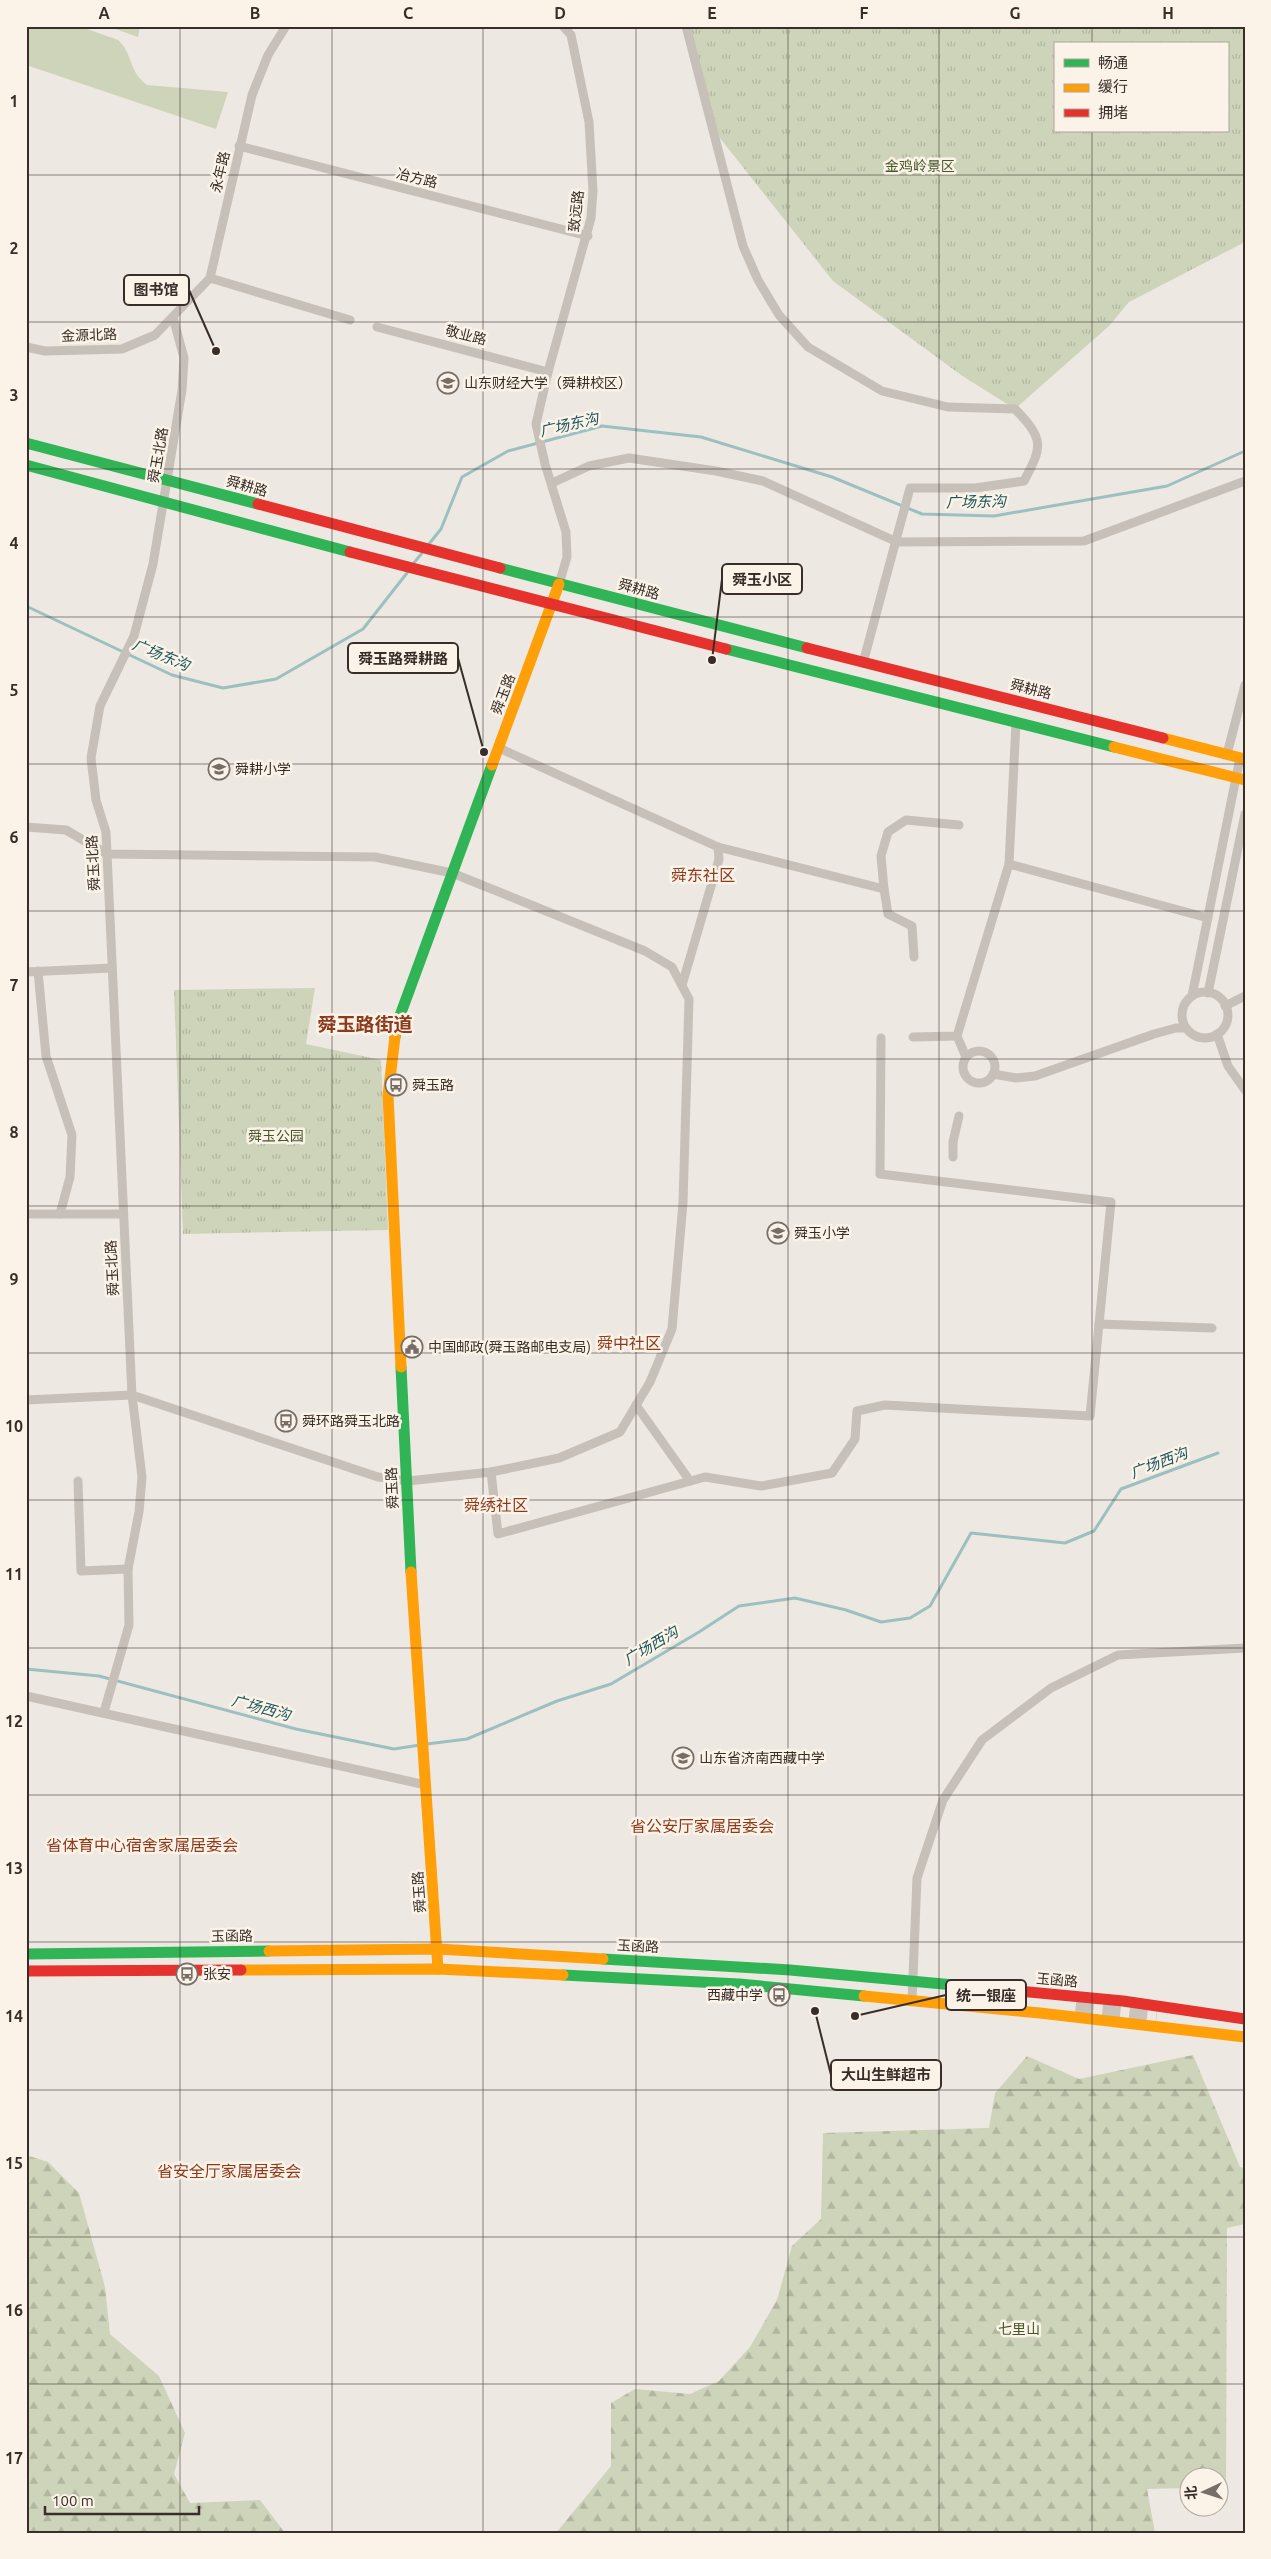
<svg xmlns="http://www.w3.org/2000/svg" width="1271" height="2559" font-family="Ubuntu,'Noto Sans SC',sans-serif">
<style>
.grass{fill:#ced4ba}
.forest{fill:url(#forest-firs)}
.park{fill:url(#park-tufts);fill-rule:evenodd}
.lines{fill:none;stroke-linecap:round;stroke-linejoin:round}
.stream{stroke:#9cc0c0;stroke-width:3}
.highway-tunnel{stroke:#c9c3bc;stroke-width:18;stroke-dasharray:18 9;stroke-linecap:butt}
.street{stroke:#c7c0b9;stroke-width:9}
.fast{stroke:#30b455;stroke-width:11}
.slow{stroke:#ff9f0a;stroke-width:11}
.jam{stroke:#e5322d;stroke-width:11}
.grid{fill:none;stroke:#382d28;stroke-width:1;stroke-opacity:0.55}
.labels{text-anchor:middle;stroke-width:5;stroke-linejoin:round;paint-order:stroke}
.park-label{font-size:14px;fill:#46582a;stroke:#fbf3e8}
.street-label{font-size:14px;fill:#382d28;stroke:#fbf3e8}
.poi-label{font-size:14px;fill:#382d28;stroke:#fbf3e8;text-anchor:start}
.water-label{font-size:15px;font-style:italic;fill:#1b575c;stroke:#fbf3e8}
.quarter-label{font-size:16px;fill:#8c391c;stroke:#fbf3e8}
.district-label{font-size:19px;font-weight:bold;fill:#8c391c;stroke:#fbf3e8}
.leader{fill:none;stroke:#382d28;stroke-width:2}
.callout-dot{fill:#382d28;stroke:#fbf3e8;stroke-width:2}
.callout{fill:#fbf3e8;stroke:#382d28;stroke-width:2}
.callout-label{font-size:15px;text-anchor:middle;font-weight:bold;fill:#382d28}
.neatline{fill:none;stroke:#382d28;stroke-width:2}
.grid-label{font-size:16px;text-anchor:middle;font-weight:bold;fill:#382d28}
</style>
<defs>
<pattern id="forest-firs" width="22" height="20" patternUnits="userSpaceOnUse" patternTransform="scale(1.25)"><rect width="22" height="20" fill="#ced4ba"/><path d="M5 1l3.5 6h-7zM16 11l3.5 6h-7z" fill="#b2b6a0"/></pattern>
<pattern id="park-tufts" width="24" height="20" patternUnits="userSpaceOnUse" patternTransform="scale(1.25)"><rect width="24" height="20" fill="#ced4ba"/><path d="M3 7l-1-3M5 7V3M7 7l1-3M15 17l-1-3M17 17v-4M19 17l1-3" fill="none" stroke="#b2b6a0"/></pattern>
</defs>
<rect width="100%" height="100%" fill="#ede8e1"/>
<g class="grass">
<path d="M26,26H79L118,40C133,53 128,71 147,85L228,92L216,129L26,65Z"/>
<polygon points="107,26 140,26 138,37"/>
</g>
<g class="forest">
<polygon points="1193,2055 1240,2167 1245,2168 1245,2224 1227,2228 1226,2487 1219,2487 1218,2476 1188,2476 1188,2488 1147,2489 1155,2533 556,2533 611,2466 611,2403 635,2389 690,2394 719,2381 750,2347 777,2300 792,2246 821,2219 823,2133 989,2128 995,2093 1027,2056 1079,2079"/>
<polygon points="26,2155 48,2162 79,2193 105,2287 110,2334 159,2376 185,2433 174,2474 190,2503 260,2500 285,2533 26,2533"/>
</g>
<g class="park">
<path d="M684,26H1245V242L1129,302L1109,326L1015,409L961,375L833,281L712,128ZM1055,44H1227V131H1055Z"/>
<polygon points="315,988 306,1044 381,1060 388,1230 183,1234 174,990"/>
</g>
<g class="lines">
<g class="stream">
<polyline points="429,544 441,529 462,477 508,451 602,426 701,437 832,477 922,514 994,516 1167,486 1245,451"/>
<polyline points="413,564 422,553"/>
<polyline points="26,606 172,675 223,688 276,679 363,629 407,573"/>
<polyline points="26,1669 99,1676 296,1729 394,1749 420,1745"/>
<polyline points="427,1744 467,1739 557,1701 611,1684 699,1632 739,1606 795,1598 846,1610 881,1622 910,1618 930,1606 971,1533 1065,1543 1094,1531 1121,1489 1218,1453"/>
</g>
<polyline class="highway-tunnel" points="1076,2004 1157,2013"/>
<g class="street">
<path d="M686,26L743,246L758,280L779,315L808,347L882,391L948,407L1015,409C1044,439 1043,446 1024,481L975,488H910L863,663"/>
<polyline points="239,146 588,236"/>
<polyline points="210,278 350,320"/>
<polyline points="377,327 548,372"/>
<polyline points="26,347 45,351 122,349 155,335 210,278 252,95 268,55 286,26"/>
<polyline points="552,483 589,466 629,458 716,471 763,481 897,542 1084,541 1245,481"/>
<polyline points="559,584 567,557 566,532 545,464 536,424 548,372 591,218 593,191 589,122 571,35 563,26"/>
<polyline points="499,748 718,847 719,859 682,985"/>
<polyline points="1227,754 1245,685"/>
<polyline points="26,827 66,830 107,854 375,857 452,873 645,951 672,967 689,999 683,1203 672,1329 650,1382 620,1432 559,1458 491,1472"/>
<polyline points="718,847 884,889 881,856 888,832 906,820 959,825"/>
<polyline points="1009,864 1208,918"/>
<polyline points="884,889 888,914 912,926 914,957"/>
<polyline points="38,971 46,1056 72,1135 70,1177 60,1214"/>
<polyline points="26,972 112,968"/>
<circle cx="1205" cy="1015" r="23"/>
<polyline points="1208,993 1245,814"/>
<polyline points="1192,996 1240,758"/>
<polyline points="1225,1006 1245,996"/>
<polyline points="1217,1034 1228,1066 1245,1090"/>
<polyline points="957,1036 966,1057"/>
<polyline points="913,1037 957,1036 1009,864 1016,723"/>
<circle cx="979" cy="1067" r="16"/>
<polyline points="993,1074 1016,1078 1035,1076 1154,1034 1176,1028 1186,1028"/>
<polyline points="953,1157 953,1142 959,1116"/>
<polyline points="26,1214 123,1214"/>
<polyline points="1099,1324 1212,1328"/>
<polyline points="26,1400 132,1395 378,1477 408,1481 491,1472 498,1534 705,1477 761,1486 832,1473 855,1439 857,1411 885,1405 1090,1416 1111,1202 880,1174 881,1038"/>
<polyline points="636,1405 690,1481"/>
<polyline points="78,1481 81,1571 128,1569 129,1625 104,1712"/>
<polyline points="128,1569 139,1512 142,1477 132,1395 106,832 96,800 91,758 100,706 134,636 153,564 182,390 184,358 173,317"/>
<polyline points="26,1696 426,1785"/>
<polyline points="912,2001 917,1878 943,1800 982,1740 1051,1688 1118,1655 1245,1648"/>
</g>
<g class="fast">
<polyline points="26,443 258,504"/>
<polyline points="26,465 350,552"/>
<polyline points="500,568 807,648"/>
<polyline points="726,649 1114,747"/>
<polyline points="395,1037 398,1021 492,765"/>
<polyline points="401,1367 411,1572"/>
<polyline points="26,1954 269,1951"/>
<polyline points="603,1959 790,1970 987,1988"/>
<polyline points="563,1975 739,1984 864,1996"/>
</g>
<g class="slow">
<polyline points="1163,738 1245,759"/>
<polyline points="1114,747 1245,780"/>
<polyline points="492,765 559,584"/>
<polyline points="395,1037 388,1095 401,1367"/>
<polyline points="411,1572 438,1969"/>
<polyline points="269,1951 438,1949 603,1959"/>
<polyline points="241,1970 438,1969 563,1975"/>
<polyline points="864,1996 1040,2013 1245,2037"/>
</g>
<g class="jam">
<polyline points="258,504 500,568"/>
<polyline points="350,552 726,649"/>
<polyline points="807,648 1163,738"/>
<polyline points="26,1971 241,1970"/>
<polyline points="987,1988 1123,2001 1245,2019"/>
</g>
</g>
<path class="grid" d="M180,26V2533M332,26V2533M483,26V2533M636,26V2533M788,26V2533M939,26V2533M1092,26V44M1092,131V2533M26,175H1245M26,322H1245M26,469H1245M26,617H1245M26,764H1245M26,911H1245M26,1059H1245M26,1206H1245M26,1353H1245M26,1500H1245M26,1648H1245M26,1795H1245M26,1942H1245M26,2090H1245M26,2237H1245M26,2384H1245"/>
<defs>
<g id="university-ring" transform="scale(1.125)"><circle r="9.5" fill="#fbf3e8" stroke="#776e69" stroke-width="1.5"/><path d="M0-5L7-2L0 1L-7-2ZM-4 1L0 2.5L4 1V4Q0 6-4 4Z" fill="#776e69"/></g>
<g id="school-ring" transform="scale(1.125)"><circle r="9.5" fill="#fbf3e8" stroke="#776e69" stroke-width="1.5"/><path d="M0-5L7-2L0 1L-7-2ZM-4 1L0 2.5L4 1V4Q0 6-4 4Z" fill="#776e69"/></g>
<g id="bus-ring" transform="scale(1.125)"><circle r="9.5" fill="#fbf3e8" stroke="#776e69" stroke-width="1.5"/><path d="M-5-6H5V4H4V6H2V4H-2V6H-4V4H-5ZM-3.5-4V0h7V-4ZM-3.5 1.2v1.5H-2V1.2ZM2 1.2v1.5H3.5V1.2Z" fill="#776e69"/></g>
<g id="civic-ring" transform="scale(1.125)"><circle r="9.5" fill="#fbf3e8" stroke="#776e69" stroke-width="1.5"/><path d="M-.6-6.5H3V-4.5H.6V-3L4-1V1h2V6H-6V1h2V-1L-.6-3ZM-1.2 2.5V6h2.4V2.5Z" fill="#776e69"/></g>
</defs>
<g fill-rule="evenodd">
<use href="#university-ring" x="448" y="383"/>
<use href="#school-ring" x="219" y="769"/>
<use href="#bus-ring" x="396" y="1085"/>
<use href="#school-ring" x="778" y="1233"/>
<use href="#civic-ring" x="412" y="1347"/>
<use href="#bus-ring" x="286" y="1421"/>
<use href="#school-ring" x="683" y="1758"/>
<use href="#bus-ring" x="187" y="1974"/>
<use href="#bus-ring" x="779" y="1995"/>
</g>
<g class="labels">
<g class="park-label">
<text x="920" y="171">金鸡岭景区</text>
<text x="276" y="1141">舜玉公园</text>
<text x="1019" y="2334">七里山</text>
</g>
<g class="street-label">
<text transform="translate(220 172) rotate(-77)" y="5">永年路</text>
<text transform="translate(417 178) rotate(14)" y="5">冶方路</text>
<text transform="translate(576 211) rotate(-83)" y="5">致远路</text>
<text transform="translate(89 335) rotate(-2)" y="5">金源北路</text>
<text transform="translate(466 335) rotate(14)" y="5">敬业路</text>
<text transform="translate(158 455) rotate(-80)" y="5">舜玉北路</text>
<text transform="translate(247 486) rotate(15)" y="5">舜耕路</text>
<text transform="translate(639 589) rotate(15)" y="5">舜耕路</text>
<text transform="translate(1031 689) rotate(14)" y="5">舜耕路</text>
<text transform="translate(503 694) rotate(-69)" y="5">舜玉路</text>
<text transform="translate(93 863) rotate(-93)" y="5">舜玉北路</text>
<text transform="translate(112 1268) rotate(-93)" y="5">舜玉北路</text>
<text transform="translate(392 1488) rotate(-93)" y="5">舜玉路</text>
<text transform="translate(419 1892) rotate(-94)" y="5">舜玉路</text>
<text transform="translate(232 1936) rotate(-1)" y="5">玉函路</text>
<text transform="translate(638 1946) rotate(3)" y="5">玉函路</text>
<text transform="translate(1057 1980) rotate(5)" y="5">玉函路</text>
</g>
<g class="poi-label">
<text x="464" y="388">山东财经大学（舜耕校区）</text>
<text x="235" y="774">舜耕小学</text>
<text x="412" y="1090">舜玉路</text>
<text x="794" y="1238">舜玉小学</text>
<text x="428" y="1352">中国邮政(舜玉路邮电支局)</text>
<text x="302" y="1426">舜环路舜玉北路</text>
<text x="699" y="1763">山东省济南西藏中学</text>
<text x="203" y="1979">张安</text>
<text x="763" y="2000" text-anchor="end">西藏中学</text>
</g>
<g class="water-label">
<text transform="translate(569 425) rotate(-13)" y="5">广场东沟</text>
<text transform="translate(976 502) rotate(-1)" y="5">广场东沟</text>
<text transform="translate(161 655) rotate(22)" y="5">广场东沟</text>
<text transform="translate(1159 1463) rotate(-21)" y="5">广场西沟</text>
<text transform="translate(651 1646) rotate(-31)" y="5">广场西沟</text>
<text transform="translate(261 1708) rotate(15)" y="5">广场西沟</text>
</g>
<g class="quarter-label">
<text x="703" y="881">舜东社区</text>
<text x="629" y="1349">舜中社区</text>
<text x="496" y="1511">舜绣社区</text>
<text x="702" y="1832">省公安厅家属居委会</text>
<text x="142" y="1851">省体育中心宿舍家属居委会</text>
<text x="229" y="2177">省安全厅家属居委会</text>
</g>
<g class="district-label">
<text x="365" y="1031">舜玉路街道</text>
</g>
</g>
<path class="leader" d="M216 351L189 290M712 660L722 579M484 752L458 658M855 2016L946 1995M815 2011L831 2075"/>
<g class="callout-dot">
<circle cx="216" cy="351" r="5"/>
<circle cx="712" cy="660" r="5"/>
<circle cx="484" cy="752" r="5"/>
<circle cx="855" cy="2016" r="5"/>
<circle cx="815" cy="2011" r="5"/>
</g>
<g class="callout">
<rect x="124" y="275" width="65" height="30" rx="5"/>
<rect x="722" y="564" width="80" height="30" rx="5"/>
<rect x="348" y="643" width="110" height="30" rx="5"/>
<rect x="946" y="1980" width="80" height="30" rx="5"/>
<rect x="831" y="2060" width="110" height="30" rx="5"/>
</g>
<g class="callout-label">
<text x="156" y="295">图书馆</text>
<text x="762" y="585">舜玉小区</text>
<text x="403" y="664">舜玉路舜耕路</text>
<text x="986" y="2001">统一银座</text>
<text x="886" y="2080">大山生鲜超市</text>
</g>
<rect width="1271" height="2559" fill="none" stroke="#fbf3e8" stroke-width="55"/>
<rect x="1054" y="42" width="175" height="90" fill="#fbf3e8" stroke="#ada49b"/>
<rect x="1064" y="59" width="25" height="8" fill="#30b455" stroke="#ada49b"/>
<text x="1098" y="68" font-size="15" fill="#382d28">畅通</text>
<rect x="1064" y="84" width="25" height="8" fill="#ff9f0a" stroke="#ada49b"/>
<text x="1098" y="92" font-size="15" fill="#382d28">缓行</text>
<rect x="1064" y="109" width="25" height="8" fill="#e5322d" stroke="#ada49b"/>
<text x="1098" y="118" font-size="15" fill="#382d28">拥堵</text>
<g transform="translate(1204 2492) rotate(266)"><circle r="24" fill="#fbf3e8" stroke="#ada49b"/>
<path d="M0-4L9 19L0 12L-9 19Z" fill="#776e69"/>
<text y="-8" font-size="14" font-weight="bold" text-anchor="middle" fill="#382d28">北</text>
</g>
<path d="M45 2506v8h154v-8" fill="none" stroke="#382d28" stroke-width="2.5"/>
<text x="52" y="2506" font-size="15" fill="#382d28" stroke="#fbf3e8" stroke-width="4" paint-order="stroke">100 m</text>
<rect x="28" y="28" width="1216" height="2504" class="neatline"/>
<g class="grid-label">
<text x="104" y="19">A</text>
<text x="255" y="19">B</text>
<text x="408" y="19">C</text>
<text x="560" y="19">D</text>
<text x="712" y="19">E</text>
<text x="864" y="19">F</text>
<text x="1015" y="19">G</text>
<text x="1168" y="19">H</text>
<text x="14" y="107">1</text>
<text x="14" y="254">2</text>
<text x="14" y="401">3</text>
<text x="14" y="549">4</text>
<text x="14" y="696">5</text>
<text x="14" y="843">6</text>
<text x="14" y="991">7</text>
<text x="14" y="1138">8</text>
<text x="14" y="1285">9</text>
<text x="14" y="1432">10</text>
<text x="14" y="1580">11</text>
<text x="14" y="1727">12</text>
<text x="14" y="1874">13</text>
<text x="14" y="2022">14</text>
<text x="14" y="2169">15</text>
<text x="14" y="2316">16</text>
<text x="14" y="2464">17</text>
</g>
</svg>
